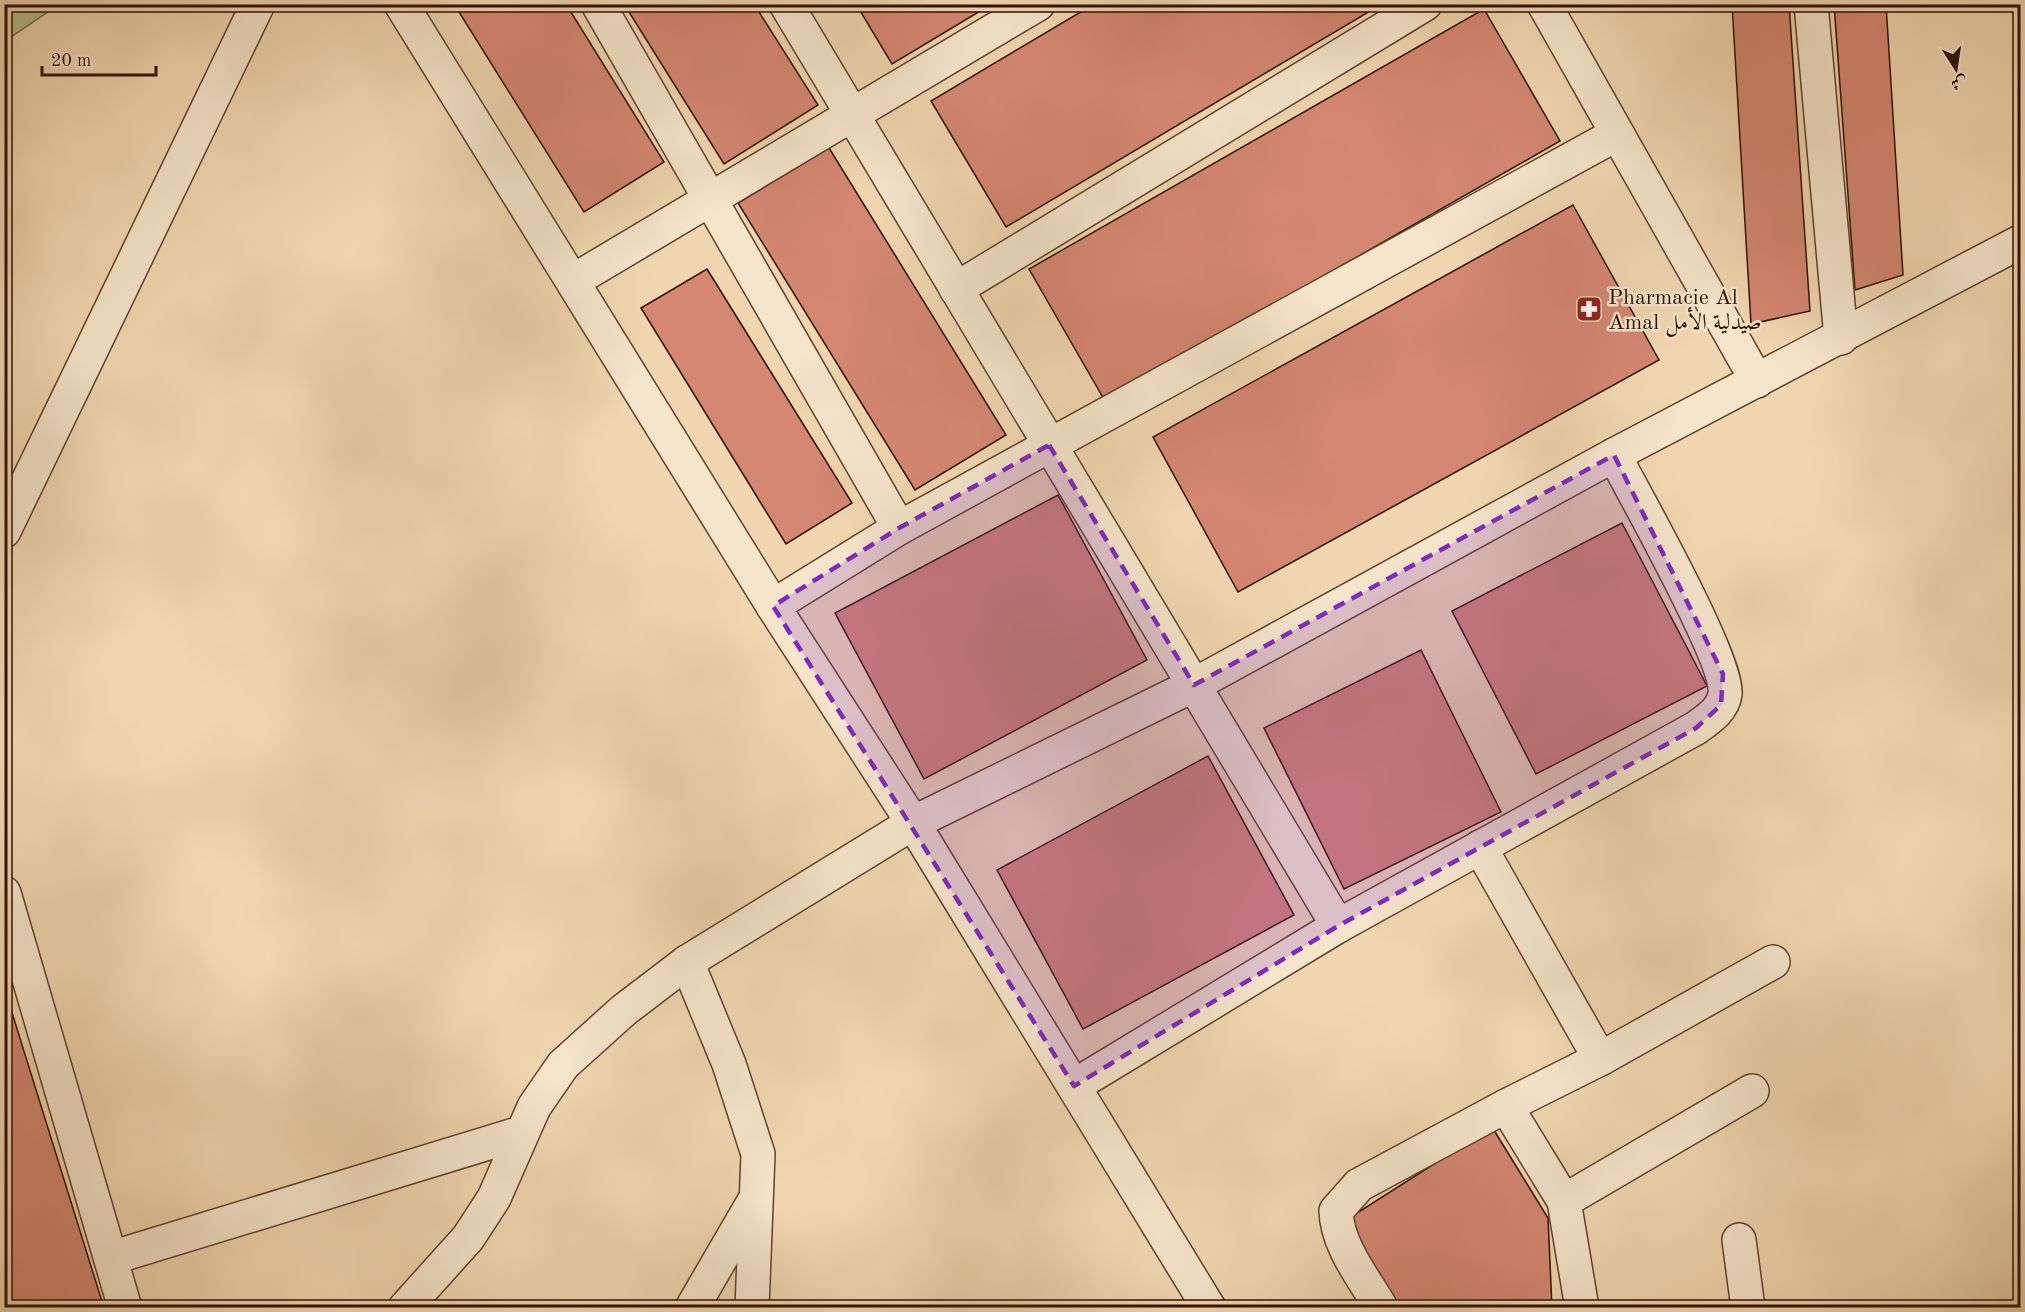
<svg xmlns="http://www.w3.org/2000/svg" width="2025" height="1312" font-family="'Old Standard TT',Amiri,serif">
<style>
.green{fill:#b9be8b;stroke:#746846;stroke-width:1.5}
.building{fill:#d48771;stroke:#2f1102;stroke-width:1.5}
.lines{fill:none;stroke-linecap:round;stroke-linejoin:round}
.minor-casing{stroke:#60422d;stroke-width:36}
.tertiary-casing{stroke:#60422d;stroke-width:36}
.minor{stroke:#f6e4cb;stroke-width:33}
.tertiary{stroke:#f6e4cb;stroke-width:33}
.marked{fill:#7b2cbf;fill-opacity:0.2;stroke:#7b2cbf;stroke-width:4.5;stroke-dasharray:12 8;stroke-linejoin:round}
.labels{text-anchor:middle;stroke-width:5;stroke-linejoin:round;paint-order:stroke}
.poi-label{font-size:22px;fill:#2f1102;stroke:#f6e4cb;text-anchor:start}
</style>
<rect width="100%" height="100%" fill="#f1d6af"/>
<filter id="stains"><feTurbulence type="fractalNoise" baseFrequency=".00333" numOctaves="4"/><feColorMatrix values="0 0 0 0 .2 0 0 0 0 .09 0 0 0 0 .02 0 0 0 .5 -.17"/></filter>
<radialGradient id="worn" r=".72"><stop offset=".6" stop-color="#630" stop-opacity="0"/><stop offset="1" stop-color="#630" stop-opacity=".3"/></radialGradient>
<polygon class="green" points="5,4 58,4 58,5 5,41"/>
<g class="building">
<polygon points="454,4 566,4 664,162 584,212"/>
<polygon points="624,4 754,4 818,105 724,164"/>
<polygon points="856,4 992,4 892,64"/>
<polygon points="1094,4 1382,4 1006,227 931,101"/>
<polygon points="1732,4 1789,4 1810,311 1751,324"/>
<polygon points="1834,4 1886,4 1903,275 1855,290"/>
<polygon points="1484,9 1560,141 1105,401 1029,269"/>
<polygon points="829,148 1006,435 915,490 738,203"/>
<polygon points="1573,205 1659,360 1238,592 1153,437"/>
<polygon points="707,269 852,503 786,544 641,308"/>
<polygon points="1058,495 1147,660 924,779 835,613"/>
<polygon points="1622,523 1707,686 1536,774 1452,611"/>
<polygon points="1421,650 1501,812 1344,889 1264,728"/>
<polygon points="1208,756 1294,915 1083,1029 997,870"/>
<polygon points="4,987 104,1308 4,1308"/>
<polygon points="1492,1127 1548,1218 1552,1308 1399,1308 1346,1220"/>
</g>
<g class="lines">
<g class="minor-casing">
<g id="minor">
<polyline points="401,4 773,606 913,823 1209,1308"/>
<polyline points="598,4 899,528"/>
<polyline points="786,4 1338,926"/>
<polyline points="1544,4 1757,381"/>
<polyline points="1811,4 1841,338"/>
<polyline points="573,281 1038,4"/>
<polyline points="956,289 1425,4"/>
<polyline points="773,606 899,528 1617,134"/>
<polyline points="1480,847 1600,1059"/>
<polyline points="687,962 729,1064 758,1154 752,1308"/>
<path d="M1074,1086L1338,926L1696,728C1708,719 1723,710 1725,694C1729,661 1635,495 1614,455"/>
<polyline points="1506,1106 1564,1201 1582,1308"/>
<polyline points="1564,1201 1752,1091"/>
<polyline points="1739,1240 1748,1308"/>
<polyline points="111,1258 521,1133"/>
<polyline points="405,1308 468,1238 494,1198 534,1107 563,1065 624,1010 687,962 913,823 1194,685 1614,455 2020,242"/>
<polyline points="692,1308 753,1203"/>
<path d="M1381,1308C1364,1278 1337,1246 1336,1211L1359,1185L1506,1106L1600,1059L1773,962"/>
</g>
</g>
<g class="tertiary-casing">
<g id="tertiary">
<polyline points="4,531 258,4"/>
<polyline points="4,893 125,1308"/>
</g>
</g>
<use href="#minor" class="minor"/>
<use href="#tertiary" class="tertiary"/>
</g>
<path class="marked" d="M1049,445L1194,685L1614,455L1723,674L1721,705L1696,728L1338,926L1074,1086L773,606L899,528Z"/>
<defs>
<g id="pharmacy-square" transform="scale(1.35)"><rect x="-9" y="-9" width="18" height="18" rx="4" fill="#8f2418" stroke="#f6e4cb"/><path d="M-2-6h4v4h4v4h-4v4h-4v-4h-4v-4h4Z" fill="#fff"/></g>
</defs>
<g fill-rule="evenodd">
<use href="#pharmacy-square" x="1589" y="309"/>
</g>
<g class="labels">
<g class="poi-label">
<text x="1608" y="304">Pharmacie Al<tspan x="1608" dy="25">Amal صيدلية الأمل</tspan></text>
</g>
</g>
<rect width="2025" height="1312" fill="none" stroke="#f1d6af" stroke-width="24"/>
<rect x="6" y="6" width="2013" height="1300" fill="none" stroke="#2f1102" stroke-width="3"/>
<rect x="12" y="12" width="2001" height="1288" fill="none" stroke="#2f1102" stroke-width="1.5"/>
<g transform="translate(1956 69) rotate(168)" stroke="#f6e4cb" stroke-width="4.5" paint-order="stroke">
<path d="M0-4.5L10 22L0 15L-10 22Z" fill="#2f1102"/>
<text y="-9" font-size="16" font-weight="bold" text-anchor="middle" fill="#2f1102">ش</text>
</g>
<path d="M42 66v9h114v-9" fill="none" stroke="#2f1102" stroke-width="3"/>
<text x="51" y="66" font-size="18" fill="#2f1102" stroke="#f6e4cb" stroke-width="4.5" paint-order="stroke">20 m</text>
<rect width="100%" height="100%" filter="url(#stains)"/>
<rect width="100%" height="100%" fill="url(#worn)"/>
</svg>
